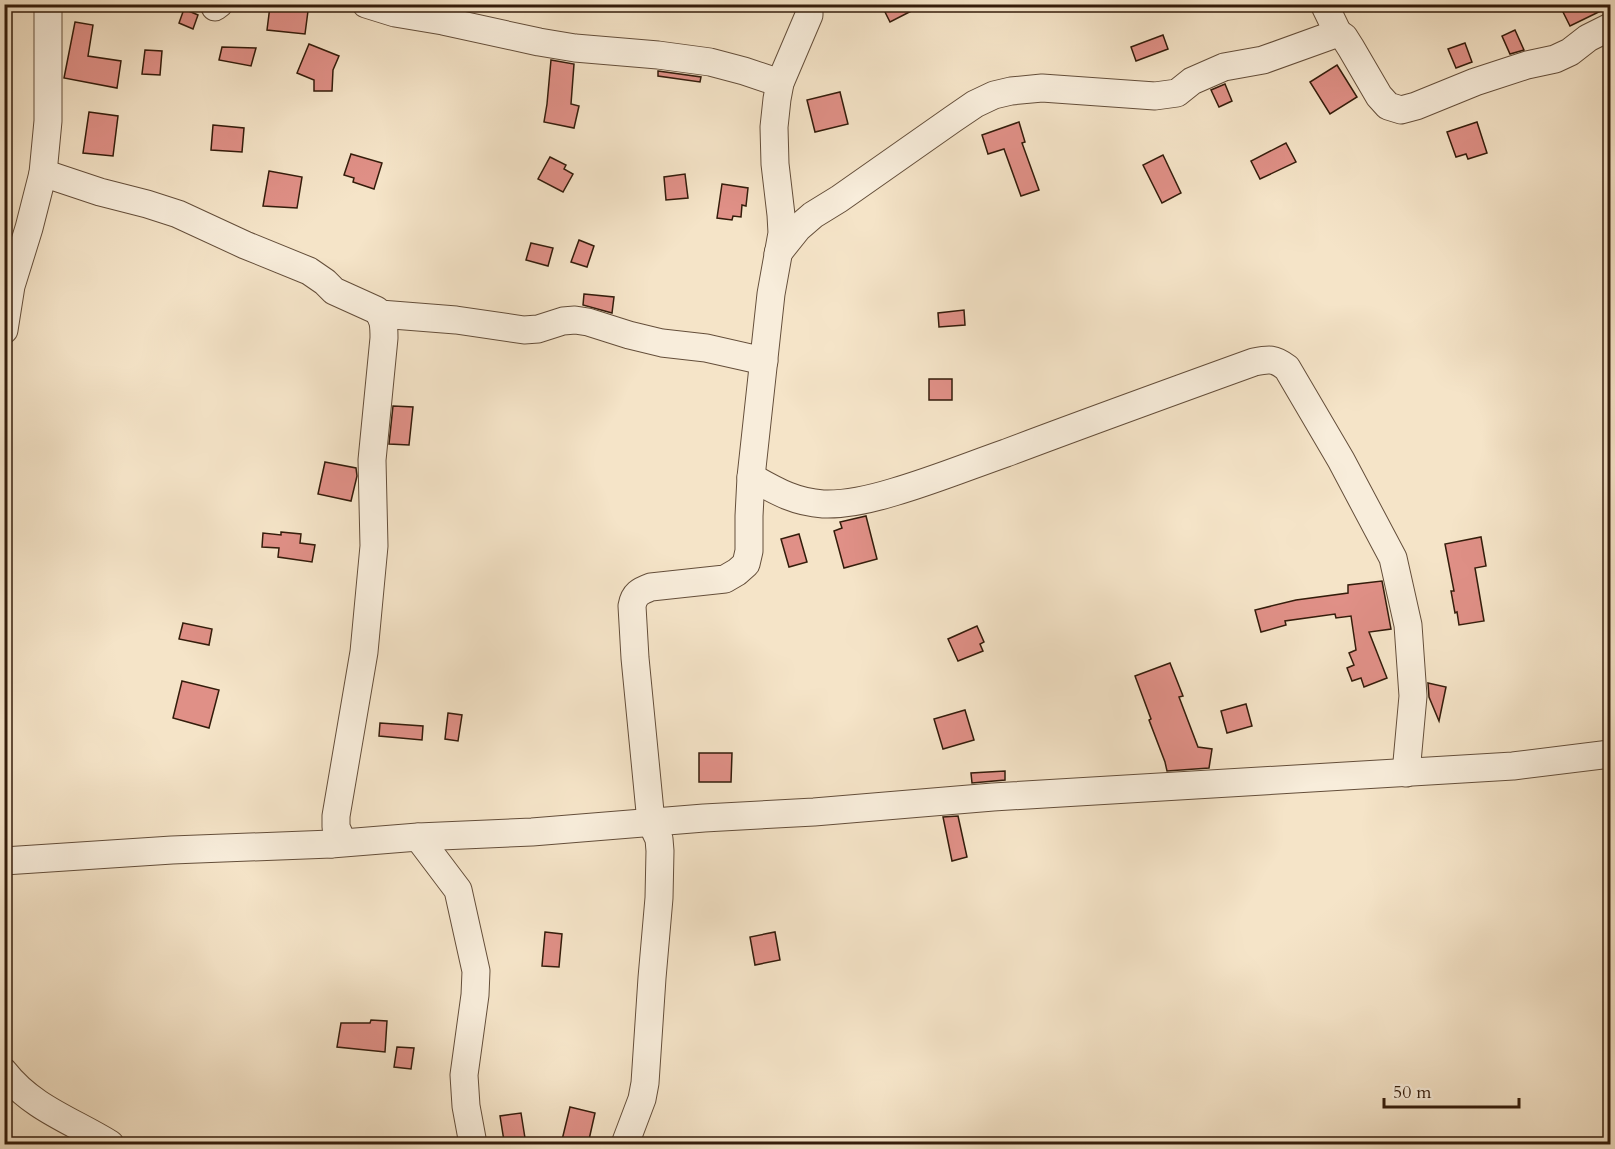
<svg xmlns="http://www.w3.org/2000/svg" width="1615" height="1149" font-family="Cardo,serif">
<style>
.building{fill:#e09087;stroke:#341c0b;stroke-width:1.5}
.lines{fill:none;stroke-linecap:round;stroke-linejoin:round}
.minor-casing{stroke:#644e3a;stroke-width:29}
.minor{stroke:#f8eddb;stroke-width:27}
</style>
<rect width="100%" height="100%" fill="#f5e4c8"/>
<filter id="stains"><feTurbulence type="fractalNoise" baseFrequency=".00333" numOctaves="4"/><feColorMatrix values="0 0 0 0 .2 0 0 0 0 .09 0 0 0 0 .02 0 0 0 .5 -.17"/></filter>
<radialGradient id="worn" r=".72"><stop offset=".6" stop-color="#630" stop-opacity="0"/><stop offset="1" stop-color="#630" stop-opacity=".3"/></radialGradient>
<g class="building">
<polygon points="881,4 925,4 890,22"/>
<polygon points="1559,4 1611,4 1611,6 1570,26"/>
<polygon points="270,6 308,11 305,34 267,30"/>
<polygon points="184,9 198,15 193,29 179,23"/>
<polygon points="75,22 93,25 88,56 121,61 117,88 64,78"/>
<polygon points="1515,30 1524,50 1510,54 1502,36"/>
<polygon points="1163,35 1168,49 1136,61 1131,47"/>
<polygon points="1465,43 1472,62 1456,68 1448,49"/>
<polygon points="309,44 339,56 333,70 332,91 314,91 314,80 297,73"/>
<polygon points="222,47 256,48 251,66 219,60"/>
<polygon points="145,50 162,51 160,75 142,74"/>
<polygon points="551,60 574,64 571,104 579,106 574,128 544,122 547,104"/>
<polygon points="1337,65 1357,97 1330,114 1310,82"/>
<polygon points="658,71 701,77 700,82 658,76"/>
<polygon points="1225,84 1232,101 1219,107 1211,90"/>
<polygon points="840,92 848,124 815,132 807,100"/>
<polygon points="89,112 118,116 113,156 83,153"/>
<polygon points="1019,122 1025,142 1022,143 1039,190 1021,196 1004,149 988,154 982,135"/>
<polygon points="1477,122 1487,153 1468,159 1466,154 1456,157 1447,132"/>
<polygon points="213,125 244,128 242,152 211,150"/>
<polygon points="1286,143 1296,162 1260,179 1251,161"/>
<polygon points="351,154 382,163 374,189 353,182 354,178 344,175"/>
<polygon points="1163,155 1181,193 1162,203 1143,165"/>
<polygon points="550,157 566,165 564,169 573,174 563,192 538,179"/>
<polygon points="269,171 302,177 297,208 263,206"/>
<polygon points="685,174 688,198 666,200 664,177"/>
<polygon points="722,184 748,188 746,206 742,205 741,217 733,216 732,220 717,218"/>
<polygon points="579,240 594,246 587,267 571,262"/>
<polygon points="531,243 553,248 548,266 526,260"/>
<polygon points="584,294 614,297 612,313 583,305"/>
<polygon points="964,310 965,325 939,327 938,313"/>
<rect x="929" y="379" width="23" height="21"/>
<polygon points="393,406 413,407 409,445 389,444"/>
<polygon points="325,462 356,468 357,476 351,501 318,494"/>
<polygon points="866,516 877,559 844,568 834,531 842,528 840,522"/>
<polygon points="281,532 301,534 300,543 315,545 312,562 278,557 279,548 262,547 263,533 281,535"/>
<polygon points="799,534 807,562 789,567 781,539"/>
<polygon points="1481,537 1486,566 1475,568 1484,621 1459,625 1457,612 1455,613 1451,591 1454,591 1445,544"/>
<polygon points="1382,581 1391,629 1369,632 1387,678 1364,687 1361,678 1352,681 1347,668 1354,665 1349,653 1356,650 1351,616 1336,618 1335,614 1285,621 1286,625 1261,632 1255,610 1296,600 1348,593 1348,585"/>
<polygon points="183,623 212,629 209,645 179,639"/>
<polygon points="977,626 984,642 980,644 983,651 958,661 948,639"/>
<polygon points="1170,663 1183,696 1179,697 1198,747 1212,749 1209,768 1167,771 1165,762 1149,720 1151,719 1135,676"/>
<polygon points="182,681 219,690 209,728 173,718"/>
<polygon points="1428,683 1446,687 1439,721 1429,697"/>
<polygon points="1246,704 1252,726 1227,733 1221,711"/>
<polygon points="965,710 974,740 943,749 934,719"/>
<polygon points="448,713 462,715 458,741 445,739"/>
<polygon points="380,723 423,726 422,740 379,736"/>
<polygon points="699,753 732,753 731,782 699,782"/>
<polygon points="1005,771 1005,780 972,783 971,773"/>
<polygon points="958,816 967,857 952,861 943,817"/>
<polygon points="545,932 562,934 559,967 542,966"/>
<polygon points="775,932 780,960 755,965 750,937"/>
<polygon points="371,1020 387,1021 385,1052 337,1047 341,1023 370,1023"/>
<polygon points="397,1047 414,1048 411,1069 394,1067"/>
<polygon points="570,1107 595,1113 588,1144 561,1144"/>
<polygon points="521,1113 525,1138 504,1141 500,1116"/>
</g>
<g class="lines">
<g class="minor-casing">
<g id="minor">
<polyline points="366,4 395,13 443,21 539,42 575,48 658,55 710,62 744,71 780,83"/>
<polyline points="1324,4 1338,33"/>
<polyline points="215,7 219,4"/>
<path d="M43,173L100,192L147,204L178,214L245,245L309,271L325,282L334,291L376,310C384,317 384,327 384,338L372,460L374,546L364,652L336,816V827L339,834L331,844"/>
<polyline points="778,253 798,228 813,215 839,199 953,119 975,104 994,95 1011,91 1042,88 1155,96 1177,93 1192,81 1224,67 1263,60 1338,33 1344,37 1351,48 1379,96 1388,106 1401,110 1416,106 1475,82 1527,65 1555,59 1570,52 1588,38 1610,27"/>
<polyline points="380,314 456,320 524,330 538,329 563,321 575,320 588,322 629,335 662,343 706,348 764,361"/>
<polyline points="4,330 11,286 29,228 43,173 48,121 48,4"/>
<path d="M751,477C776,491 794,502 823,504C847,505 871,499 894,492C932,481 969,466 1006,453C1088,422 1171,392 1254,362C1269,359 1274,358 1287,368L1341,460L1393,558L1408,625L1413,696L1406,773"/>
<polyline points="418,837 458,890 476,971 475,995 464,1075 466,1106 473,1144"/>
<polyline points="4,861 172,850 331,844 418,837 532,832 704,818 814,812 993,797 1513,766 1610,754"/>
<path d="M4,1072C32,1108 73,1121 110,1144"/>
<path d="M625,1144L642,1099L645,1083L652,978L659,898L660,851L659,839L651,822L635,658L632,606C634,594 640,591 651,587L725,579L737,572L746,564L749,551V516L751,477L771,294L782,233L781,215L775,164L774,127L777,99L780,83L809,15V4"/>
</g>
</g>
<use href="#minor" class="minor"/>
</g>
<rect width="1615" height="1149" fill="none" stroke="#f5e4c8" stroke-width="24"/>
<rect x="6" y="6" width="1603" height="1137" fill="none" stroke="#341c0b" stroke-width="3"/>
<rect x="12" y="12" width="1591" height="1125" fill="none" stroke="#341c0b" stroke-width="1.5"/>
<path d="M1384 1098v9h135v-9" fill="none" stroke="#341c0b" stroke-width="3"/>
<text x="1393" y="1098" font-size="18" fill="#341c0b" stroke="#f8eddb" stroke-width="4.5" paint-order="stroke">50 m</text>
<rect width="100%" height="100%" filter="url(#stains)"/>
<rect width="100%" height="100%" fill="url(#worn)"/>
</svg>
